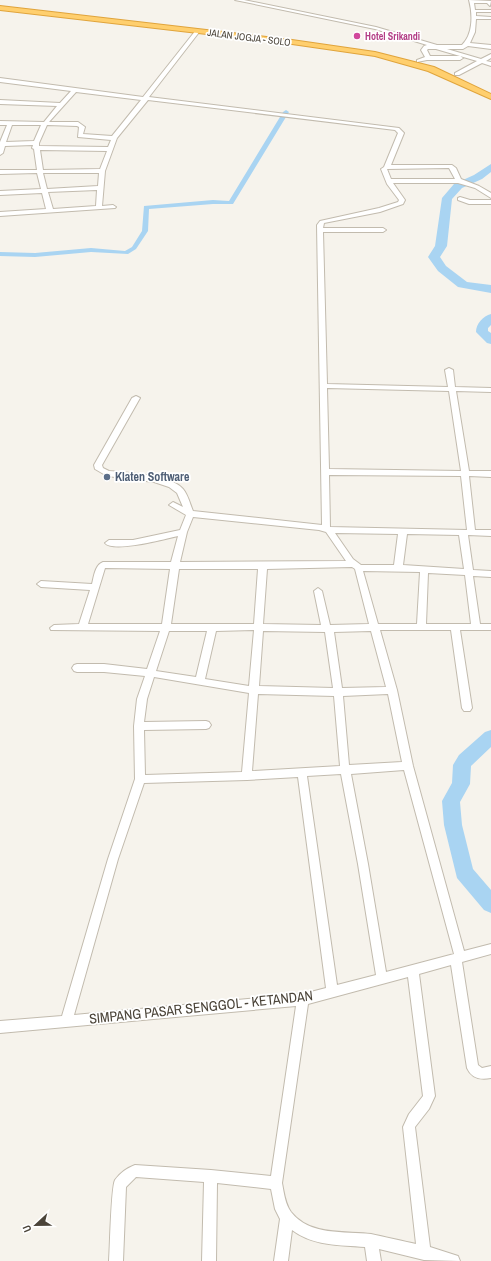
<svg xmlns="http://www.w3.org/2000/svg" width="491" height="1261" font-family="'Archivo Narrow',sans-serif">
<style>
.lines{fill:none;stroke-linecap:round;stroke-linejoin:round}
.canal{fill:#a9d4f2;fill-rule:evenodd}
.river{fill:#a9d4f2;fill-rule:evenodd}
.minor-casing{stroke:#c2bbae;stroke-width:2}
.highway-casing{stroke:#e0a43c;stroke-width:2}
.minor{fill:#fff;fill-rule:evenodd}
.highway{fill:#ffcf6e;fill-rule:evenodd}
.hotel-dot{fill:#d1479c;stroke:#fff;stroke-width:1.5}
.service-dot{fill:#5c6f8a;stroke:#fff;stroke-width:1.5}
.labels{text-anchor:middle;stroke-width:3.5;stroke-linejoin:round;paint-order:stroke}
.far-hotel-label{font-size:10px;font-weight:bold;fill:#b23c85;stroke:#fff;text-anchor:start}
.far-street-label{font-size:10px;fill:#4b4439;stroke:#fff}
.service-label{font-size:12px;font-weight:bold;fill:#4e5e75;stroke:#fff;text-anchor:start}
.near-street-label{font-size:14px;fill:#4b4439;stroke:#fff}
</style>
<rect width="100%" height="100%" fill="#f6f3ec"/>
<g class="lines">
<polygon class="canal" points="286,110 289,112 233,204 213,204 149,209 148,231 136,249 128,254 91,252 35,257 0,256 0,252 35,253 91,248 125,251 132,247 142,231 144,206 213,200 229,201 283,112"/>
<g class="river">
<polygon points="491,164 491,172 482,179 462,188 452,199 447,246 440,257 446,266 467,282 491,285 491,293 458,287 438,271 428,257 435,246 442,198 454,184 474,175"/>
<path d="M491,314V325L488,328V331L491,333V344L487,343L476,332C476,324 483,316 491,314Z"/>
<polygon points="491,730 491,747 471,766 470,784 460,802 462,825 473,869 491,890 491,913 484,910 457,878 444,825 442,801 452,783 453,765 459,755 485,732"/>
</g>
<g class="minor-casing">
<g id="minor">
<path d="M235,0H244L376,27L437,45H462C473,34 473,15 469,0L491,1L490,6L487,3H474L475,10H491V12H476V16L491,17V19H476L475,32L470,43L491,45V49L468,46L463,49H447L481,59L491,54V58L486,61L491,62V66L482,63L459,75H455V73L477,61L436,49H428L427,50L430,56H460L463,58L460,60H427L417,62V60L425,57L421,50L424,46L427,45L375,29Z"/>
<path d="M196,30L200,31L149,97L399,128L404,133L391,165H452L456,168L461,179L479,186L491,193V198L475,188L458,183H393L405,200L403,204L380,212L324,223L323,228H383L386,230L383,232H323L327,384L448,387L445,370L449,368L453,370L455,387L491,388V392L456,391L469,471H491V477L469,476L475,530H491V536L468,535L473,570L491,571V577L473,576L480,624H491V630H460L472,708L470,711H464L462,708L451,630H380L397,690L413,766L464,951L491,944V954L462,962L478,1065L482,1068L491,1066V1078C481,1080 472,1079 467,1068L451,965L419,974L435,1096L429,1109L415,1127L430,1247L458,1256L460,1261L424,1260L379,1249L381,1261H367L365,1247C340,1245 313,1246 292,1230L288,1261H274L280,1219L275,1209L271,1189L217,1183L216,1261H202L204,1182L136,1177L126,1187L123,1261H109C110,1248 111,1187 115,1180C120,1173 127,1168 135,1165L211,1170L271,1176L296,1006L0,1033V1021L62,1016L108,859L135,779L134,726L137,699L145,676L104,672H77L74,671L72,668L74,665L77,664H104L147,669L160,631L51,630L50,628L54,625L79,624L90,590L41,587L37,584L41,581L92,584C94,576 95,565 103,562H171L178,536C165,539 113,553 105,543L109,540H133L180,530L186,515L169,505L173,502L183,507L177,493L169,487L154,482L107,476L95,469L94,465L132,398L136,396L140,398L102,465L103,468L109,471C128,473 170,474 183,489C188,495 190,504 193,511L322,525L317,225L320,221L379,208L398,202L399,200L387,184L381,169L384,167L398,133L395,130L148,100L117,138L105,171L102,206L113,205L116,207L115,208L0,216V212L46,209L42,193L0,195V191L41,189L37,173L0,174V170H37L34,149L32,148L33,145L5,146L3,153L0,155V142L7,125H0V121L44,122L57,106L0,104V100L60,103L71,91L0,82V78L143,97ZM76,92L141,100L112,136L83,134L85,127L78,122H49ZM12,125H41L34,141L6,142ZM47,125L77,126L79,127L78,137L111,140L108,147L39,146V143ZM40,150L107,151L100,169L43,170ZM449,168L455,179H391L387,169ZM43,173H99L98,186L47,189ZM97,190L96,206L53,209L48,192ZM327,388L449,391L461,471L329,469ZM329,475L461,476L467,530L330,527ZM193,517L319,530L326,532L346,561L180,562L187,532ZM335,533L398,534L394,565H361L353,559ZM407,534L459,535L464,569L403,565ZM352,567L355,569L369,624L330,625L322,591L318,588L314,591L321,625L263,624L267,569ZM105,568L170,569L162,624H88ZM179,569H258L254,624H171ZM363,571L420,572L417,624H378ZM428,573L465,575L471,624H426ZM254,630L249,686L205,679L216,631ZM169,631H207L196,677L156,671ZM263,631L325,632L333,688L259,686ZM371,631L386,687L342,688L334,632ZM154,677L249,693L242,772L145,775L144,730L206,729L209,728L211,725L209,722L206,721L144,722L147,699ZM258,694L334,696L340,766L252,771ZM388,694L402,762L349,765L343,696ZM404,770L454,954L386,972L368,864L351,774ZM341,774L358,864L376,975L337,985L307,776ZM298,777L326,988L303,994L74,1015L118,859L144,783L247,780ZM408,977L423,1096L409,1114L403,1127L416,1244C401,1241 386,1237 371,1234C344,1231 310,1236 291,1212C285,1204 284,1193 282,1183L308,1004Z"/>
<polygon points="460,197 470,200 491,200 491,204 469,204 458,200 458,198"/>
</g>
</g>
<g class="highway-casing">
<polygon id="highway" points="0,6 292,40 375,52 434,67 491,94 491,99 428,71 375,56 292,44 0,10"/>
</g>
<use href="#minor" class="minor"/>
<use href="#highway" class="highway"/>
</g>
<circle class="hotel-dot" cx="357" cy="36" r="4"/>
<circle class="service-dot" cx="107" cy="477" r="4"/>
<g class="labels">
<g class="far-hotel-label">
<text x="365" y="40">Hotel Srikandi</text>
</g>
<g class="far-street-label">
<text transform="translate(249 37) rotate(7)" y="4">JALAN JOGJA - SOLO</text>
</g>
<g class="service-label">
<text x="115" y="481">Klaten Software</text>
</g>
<g class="near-street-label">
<text transform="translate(201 1007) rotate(-6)" y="5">SIMPANG PASAR SENGGOL - KETANDAN</text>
</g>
</g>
<g transform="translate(36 1225) rotate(248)" stroke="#ffffff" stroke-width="3" paint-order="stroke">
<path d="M0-3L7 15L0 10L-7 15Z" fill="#4b4439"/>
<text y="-6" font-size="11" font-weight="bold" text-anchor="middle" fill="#4b4439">U</text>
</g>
</svg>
